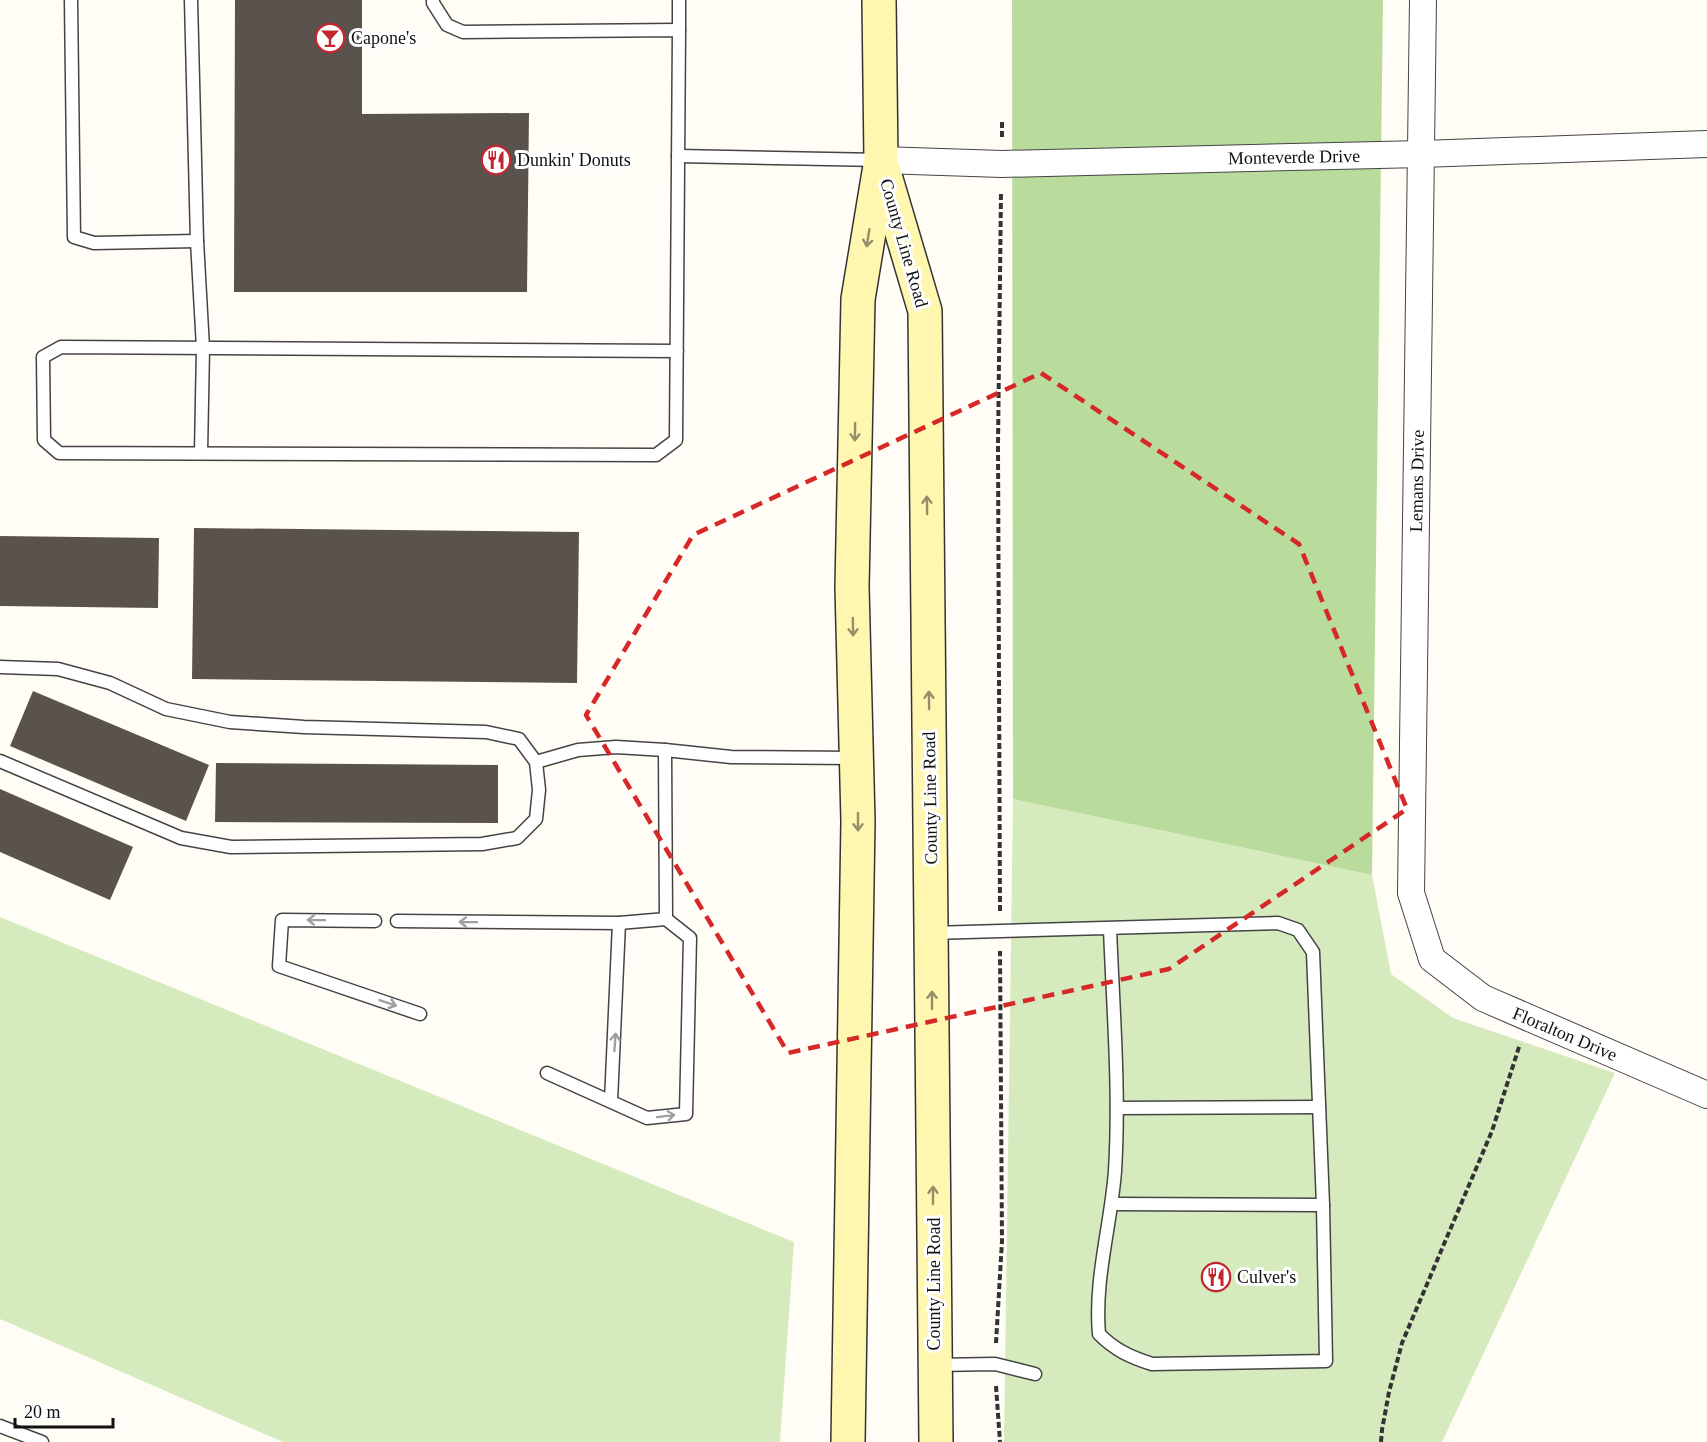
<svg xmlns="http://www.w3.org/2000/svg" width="1707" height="1442" font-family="Georgia,serif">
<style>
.green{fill:#d5ebbd}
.forest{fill:#b9dc9c}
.building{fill:#5a524d}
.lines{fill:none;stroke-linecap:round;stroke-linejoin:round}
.service-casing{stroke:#444;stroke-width:15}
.minor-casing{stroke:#444;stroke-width:28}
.secondary-casing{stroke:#333;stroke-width:36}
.path{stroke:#333;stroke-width:4;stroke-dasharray:6 3;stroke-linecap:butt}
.service{stroke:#fff;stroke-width:12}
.minor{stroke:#fff;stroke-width:26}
.secondary{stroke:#fff6b0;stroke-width:33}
.oneway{stroke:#948f68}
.oneway2{stroke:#a0a0a0}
.marked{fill:none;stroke:#d62828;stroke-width:4.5;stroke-dasharray:12 8;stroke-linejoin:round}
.labels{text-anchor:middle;stroke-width:6;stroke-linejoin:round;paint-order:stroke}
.poi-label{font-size:18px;fill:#111;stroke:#fff;text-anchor:start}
.street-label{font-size:18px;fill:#111;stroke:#fff}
</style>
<rect width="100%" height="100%" fill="#fffdf5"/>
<g class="green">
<polygon points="1013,799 1372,875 1391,974 1453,1018 1615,1073 1442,1442 1004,1442"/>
<polygon points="0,917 794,1242 780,1442 283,1442 0,1319"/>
</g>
<polygon class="forest" points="1012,0 1383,0 1372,875 1013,799"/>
<g class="building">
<polygon points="235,0 362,0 362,114 529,113 527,292 234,292"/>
<polygon points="194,528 579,532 577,683 192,679"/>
<polygon points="0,536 159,538 158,608 0,606"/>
<polygon points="33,691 209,765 186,821 10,746"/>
<polygon points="216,763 498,765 498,823 215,822"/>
<polygon points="0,789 133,847 110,900 0,852"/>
</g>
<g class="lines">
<g class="service-casing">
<g id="service">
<polyline points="71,0 74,237 94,243 197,241"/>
<polyline points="191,0 197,241 203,348 201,453"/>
<polyline points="433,0 433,3 447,25 463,32 679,30 676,440 656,455 59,453 44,440 43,357 61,347 677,351"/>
<polyline points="679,0 679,30"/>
<polyline points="678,156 881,160"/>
<polyline points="0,667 58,669 110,683 166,709 230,722 304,727 486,732 519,739 536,762 539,790 536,819 517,838 482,844 231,847 181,838 0,761"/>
<polyline points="536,762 578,750 616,747 665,750"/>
<polyline points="375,921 282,920 279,966 420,1014"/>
<polyline points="397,921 619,923 666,919 665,750 731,757 855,758"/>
<path d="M932,933L1278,923L1298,930L1313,952L1323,1205L1326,1361L1152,1364C1130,1357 1115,1350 1099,1334C1094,1280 1111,1225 1115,1171C1120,1090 1113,1009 1110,928"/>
<polyline points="547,1073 647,1118 686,1114 690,938 666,919"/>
<polyline points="611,1101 619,923"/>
<polyline points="1117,1108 1319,1107"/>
<polyline points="1112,1204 1323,1205"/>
<polyline points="935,1365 995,1364 1035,1374"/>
<polyline points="0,1426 42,1442"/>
</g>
</g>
<g class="minor-casing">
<g id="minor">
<polyline points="1423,0 1411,893 1432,959 1483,998 1707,1095"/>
<polyline points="881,160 1002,164 1422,154 1707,144"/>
</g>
</g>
<g class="secondary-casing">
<g id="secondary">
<polyline points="883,169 925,311 936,1442"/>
<polyline points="848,1442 858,821 852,587 858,299 881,160 879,0"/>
</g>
</g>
<g class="path">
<polyline points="1002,137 1002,122"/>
<polyline points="1000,911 998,445 1001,192"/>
<polyline points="996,1343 1002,1241 1000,951"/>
<polyline points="996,1386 1000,1442"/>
<polyline points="1381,1442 1382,1430 1389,1392 1402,1343 1492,1131 1520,1044"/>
</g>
<use href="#service" class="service"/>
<use href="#minor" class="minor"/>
<use href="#secondary" class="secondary"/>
</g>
<defs><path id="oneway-shaft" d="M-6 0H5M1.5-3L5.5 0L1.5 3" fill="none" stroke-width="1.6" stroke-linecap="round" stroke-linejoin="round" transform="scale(1.5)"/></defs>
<g class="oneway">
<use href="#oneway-shaft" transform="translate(868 238) rotate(99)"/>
<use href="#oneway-shaft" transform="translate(855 432) rotate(91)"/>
<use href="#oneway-shaft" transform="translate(927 505) rotate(-91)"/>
<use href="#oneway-shaft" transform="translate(853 627) rotate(89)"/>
<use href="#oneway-shaft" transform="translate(929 700) rotate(-91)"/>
<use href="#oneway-shaft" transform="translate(858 822) rotate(90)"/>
<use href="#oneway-shaft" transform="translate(932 1000) rotate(-90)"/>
<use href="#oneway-shaft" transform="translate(933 1195) rotate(-90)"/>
</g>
<g class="oneway2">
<use href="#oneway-shaft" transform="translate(316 920) rotate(-179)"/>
<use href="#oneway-shaft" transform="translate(468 922) rotate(-179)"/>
<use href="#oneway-shaft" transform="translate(388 1003) rotate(19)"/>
<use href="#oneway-shaft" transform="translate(615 1042) rotate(-86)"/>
<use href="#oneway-shaft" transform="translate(666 1116) rotate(-7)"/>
</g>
<path class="marked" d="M1041,373L1299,544L1407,809L1169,969L788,1053L586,715L693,535Z"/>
<defs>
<g id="bar-ring" transform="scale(1.5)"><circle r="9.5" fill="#fff" stroke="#c4262e" stroke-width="1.5"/><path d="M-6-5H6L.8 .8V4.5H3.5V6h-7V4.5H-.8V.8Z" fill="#c4262e"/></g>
<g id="restaurant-ring" transform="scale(1.5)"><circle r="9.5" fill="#fff" stroke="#c4262e" stroke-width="1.5"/><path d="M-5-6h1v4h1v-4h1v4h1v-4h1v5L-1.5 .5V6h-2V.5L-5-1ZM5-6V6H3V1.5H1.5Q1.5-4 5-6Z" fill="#c4262e"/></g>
</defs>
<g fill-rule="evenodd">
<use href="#bar-ring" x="330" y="38"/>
<use href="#restaurant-ring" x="496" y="160"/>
<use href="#restaurant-ring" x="1216" y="1277"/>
</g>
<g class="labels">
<g class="poi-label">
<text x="351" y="44">Capone's</text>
<text x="517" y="166">Dunkin' Donuts</text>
<text x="1237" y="1283">Culver's</text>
</g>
<g class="street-label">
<text transform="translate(1294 157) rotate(-1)" y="6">Monteverde Drive</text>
<text transform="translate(904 243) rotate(74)" y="6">County Line Road</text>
<text transform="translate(1417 481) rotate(-89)" y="6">Lemans Drive</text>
<text transform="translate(930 798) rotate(-91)" y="6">County Line Road</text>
<text transform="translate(1565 1034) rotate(23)" y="6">Floralton Drive</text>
<text transform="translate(934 1284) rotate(-90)" y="6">County Line Road</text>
</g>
</g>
<path d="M15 1418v9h98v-9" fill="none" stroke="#111111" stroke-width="3"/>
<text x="24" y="1418" font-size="18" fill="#111111" stroke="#ffffff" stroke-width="4.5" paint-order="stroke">20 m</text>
</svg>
